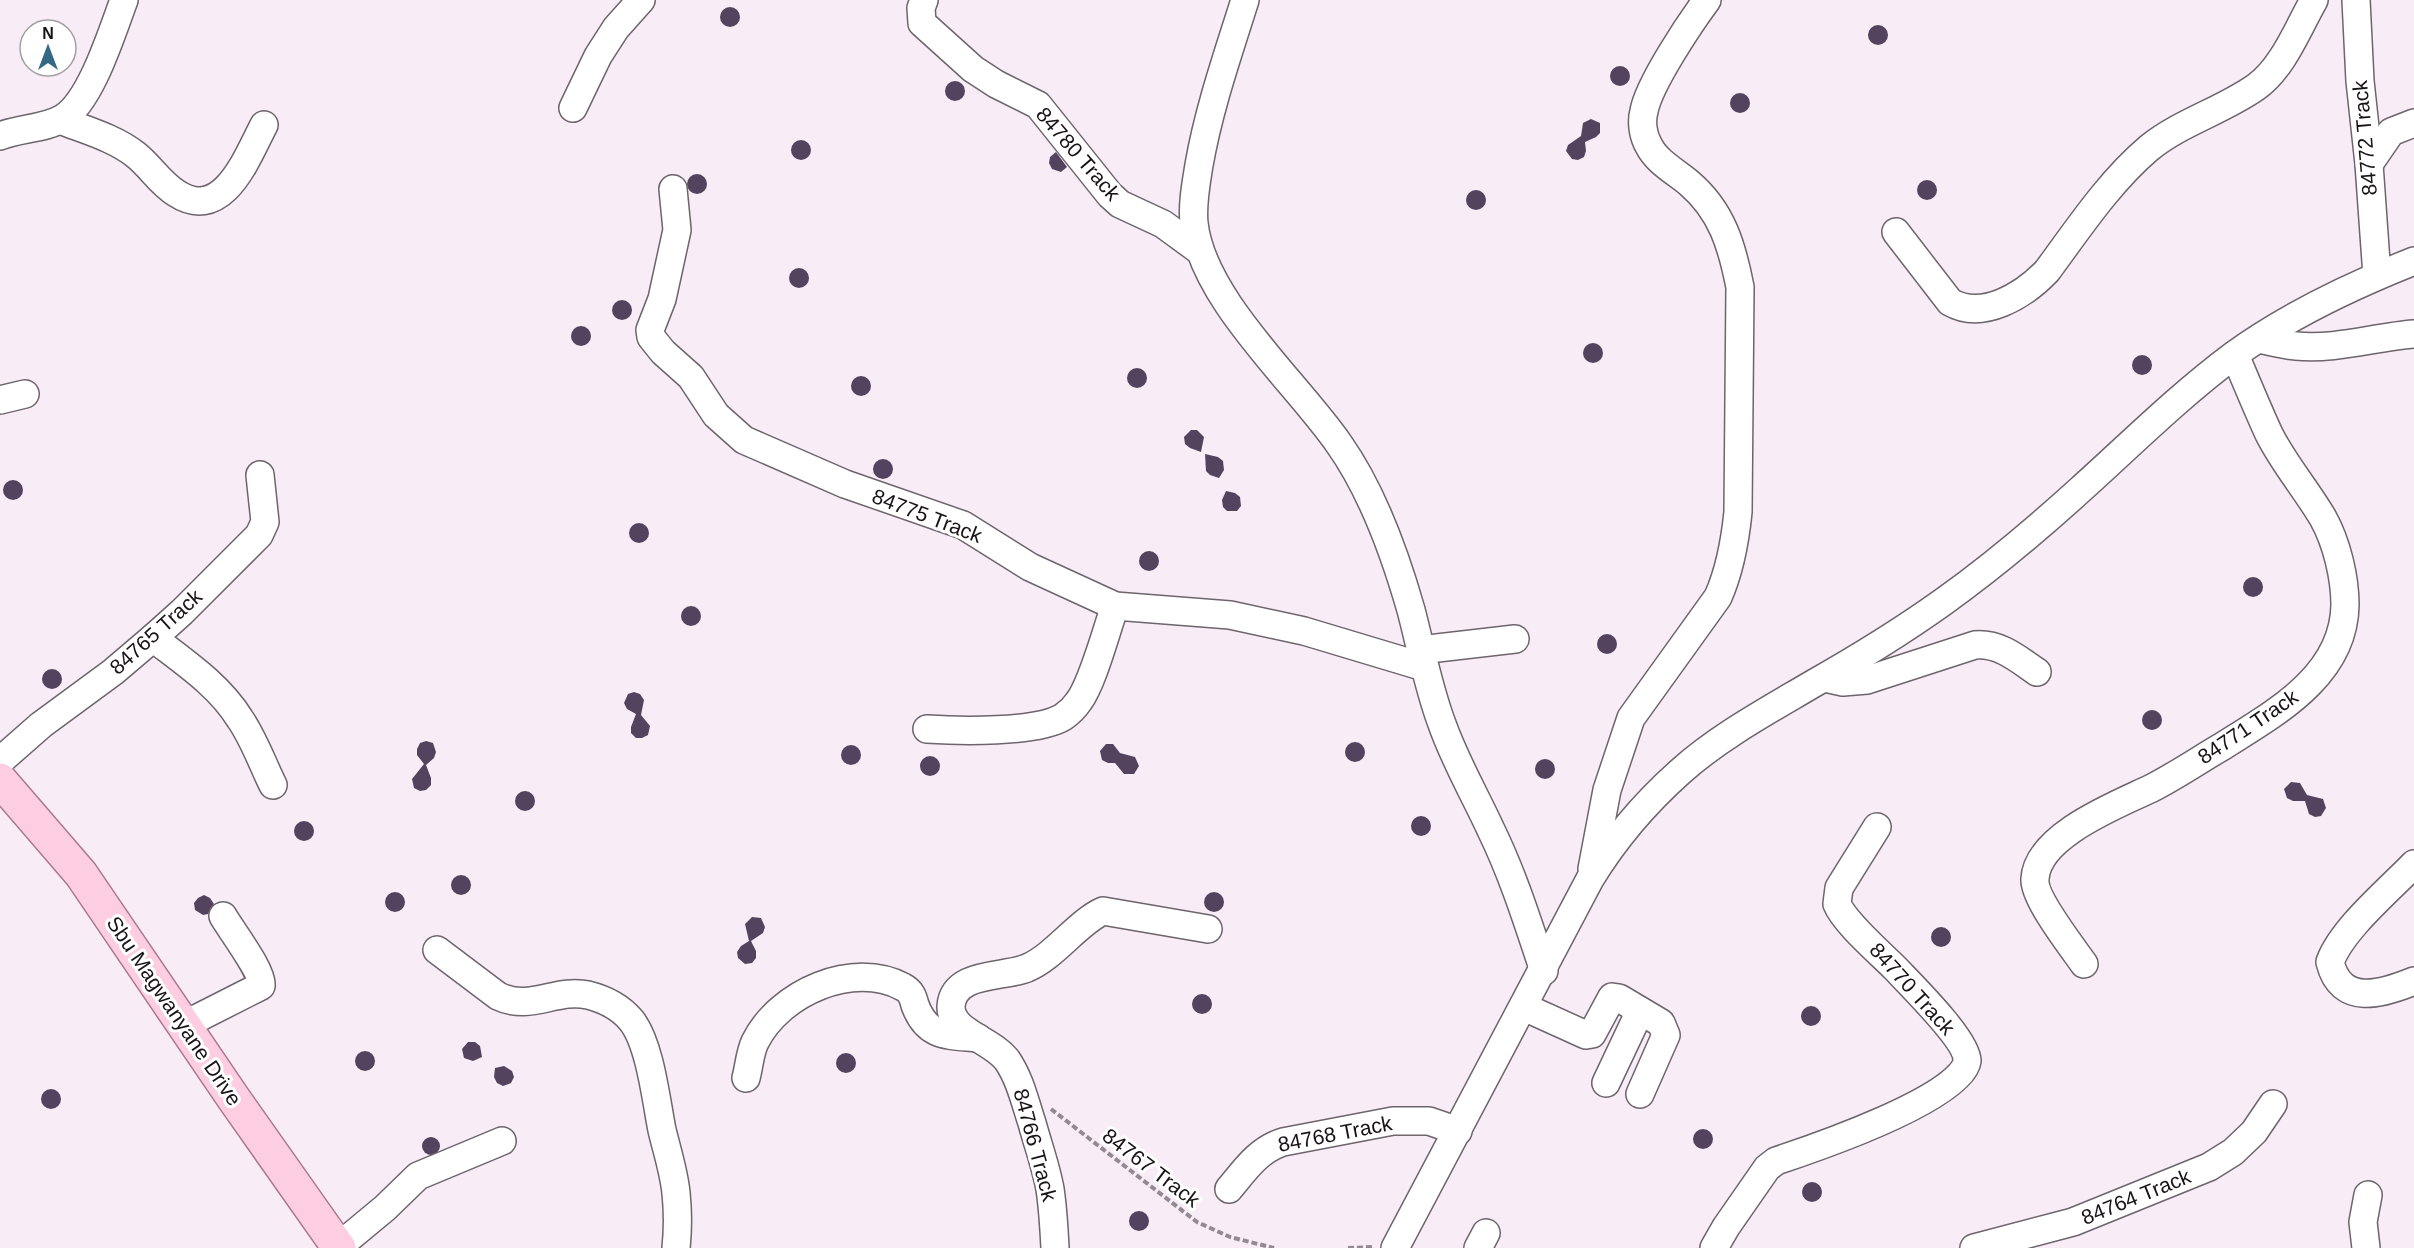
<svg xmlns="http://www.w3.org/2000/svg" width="2414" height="1248" font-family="Helvetica,sans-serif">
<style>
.building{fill:#54435e}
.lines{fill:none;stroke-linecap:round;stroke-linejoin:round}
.minor-casing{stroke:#6d646c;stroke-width:30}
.major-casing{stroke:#ab788e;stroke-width:36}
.path{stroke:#928a91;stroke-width:4;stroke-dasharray:6 3;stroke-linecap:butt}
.minor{stroke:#fff;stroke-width:27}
.major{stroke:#fdcee2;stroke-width:33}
.labels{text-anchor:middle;stroke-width:6;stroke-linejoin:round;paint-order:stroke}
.street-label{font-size:21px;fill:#171316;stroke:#fff}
</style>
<rect width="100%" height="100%" fill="#f8edf6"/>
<g class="building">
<circle cx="730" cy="17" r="10"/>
<circle cx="1878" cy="35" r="10"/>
<circle cx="1620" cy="76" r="10"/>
<circle cx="955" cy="91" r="10"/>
<circle cx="1740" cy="103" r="10"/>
<polygon points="1591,119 1600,123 1600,133 1596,137 1585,142 1586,151 1584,157 1578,160 1572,159 1566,151 1568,145 1581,136 1583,123"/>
<circle cx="801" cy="150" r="10"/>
<polygon points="1056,152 1067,167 1061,172 1052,169 1049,163 1050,157"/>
<circle cx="697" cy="184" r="10"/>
<circle cx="1927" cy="190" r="10"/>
<circle cx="1476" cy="200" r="10"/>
<circle cx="799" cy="278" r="10"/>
<circle cx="622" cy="310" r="10"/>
<circle cx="581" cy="336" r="10"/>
<circle cx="1593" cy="353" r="10"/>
<circle cx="2142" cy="365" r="10"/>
<circle cx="1137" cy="378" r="10"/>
<circle cx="861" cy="386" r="10"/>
<polygon points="1191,430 1197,430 1204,437 1201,452 1190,448 1185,444 1184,437"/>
<polygon points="1205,454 1218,457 1223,461 1224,470 1219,478 1210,475 1206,471"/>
<circle cx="883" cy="469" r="10"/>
<circle cx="13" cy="490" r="10"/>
<polygon points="1226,491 1235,493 1240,497 1241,506 1237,511 1227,511 1223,507 1222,500"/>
<circle cx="639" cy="533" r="10"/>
<circle cx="1149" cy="561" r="10"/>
<circle cx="2253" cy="587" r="10"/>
<circle cx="691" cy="616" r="10"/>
<circle cx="1607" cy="644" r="10"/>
<circle cx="52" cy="679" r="10"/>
<polygon points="634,692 640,694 644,700 641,715 650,726 648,735 642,738 636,738 631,733 631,727 636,714 627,709 624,703 628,694"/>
<circle cx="2152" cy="720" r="10"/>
<polygon points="426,741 433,743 436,752 434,758 426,765 431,778 431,785 426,790 420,791 414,788 412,779 424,764 417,755 417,749 420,743"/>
<circle cx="1355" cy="752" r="10"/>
<polygon points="1106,744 1113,744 1120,753 1135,757 1139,766 1134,774 1124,774 1115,763 1108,763 1102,760 1100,751"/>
<circle cx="851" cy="755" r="10"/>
<circle cx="930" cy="766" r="10"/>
<circle cx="1545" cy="769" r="10"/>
<polygon points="2291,782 2300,783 2307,795 2323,799 2326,808 2321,816 2315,817 2309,814 2305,801 2293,801 2287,798 2284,789"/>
<circle cx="525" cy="801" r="10"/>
<circle cx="1421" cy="826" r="10"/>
<circle cx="304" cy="831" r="10"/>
<circle cx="461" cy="885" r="10"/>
<circle cx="1214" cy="902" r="10"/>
<circle cx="395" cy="902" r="10"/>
<polygon points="204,895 210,898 214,904 208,914 203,915 195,910 194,903 198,898"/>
<polygon points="752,917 761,918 765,927 763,933 751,941 756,951 756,958 752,963 745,964 738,958 737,952 741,946 749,941 745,924"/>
<circle cx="1941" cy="937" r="10"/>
<circle cx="1202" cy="1004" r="10"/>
<circle cx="1811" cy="1016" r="10"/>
<polygon points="468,1042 475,1042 480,1046 482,1057 473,1061 464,1058 462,1049"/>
<circle cx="365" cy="1061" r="10"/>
<circle cx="846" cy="1063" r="10"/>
<polygon points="504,1066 512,1071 514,1077 511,1083 503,1086 497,1083 494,1077 495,1068"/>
<circle cx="51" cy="1099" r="10"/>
<circle cx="1703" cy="1139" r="10"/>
<circle cx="431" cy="1146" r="9"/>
<circle cx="1812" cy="1192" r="10"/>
<circle cx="1139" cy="1221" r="10"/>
</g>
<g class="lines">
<g class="minor-casing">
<g id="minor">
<polyline points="924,0 921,8 922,23 973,69 996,84 1038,105 1110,195 1120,204 1163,224 1200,251"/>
<path d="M1245,0C1228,54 1209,108 1199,165C1196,184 1192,204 1194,223C1202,299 1296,382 1339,444C1373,492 1395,554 1411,610C1421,648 1428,687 1442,724C1455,761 1475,795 1491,830C1513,875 1528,923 1544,971"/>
<polyline points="2356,0 2360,81 2369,164 2377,276"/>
<polyline points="573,108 598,56 616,28 641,0"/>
<path d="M60,120C85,130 115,138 136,155C150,166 160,183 176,193C223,224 247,157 264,125"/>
<path d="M0,136C19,128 45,129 63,118C91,101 112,32 124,0"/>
<polyline points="2369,164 2391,132 2414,123"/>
<polyline points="673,189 677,230 662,299 650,330 651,337 663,352 691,377 716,415 744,440 845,484 963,525 1030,567 1115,606 1230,615 1304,631 1424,667"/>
<path d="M1896,232L1950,302C1983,321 2024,295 2047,271C2078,229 2109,182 2149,148C2181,122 2222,111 2256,87C2283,68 2298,28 2314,0"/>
<path d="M2259,339C2271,342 2284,345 2296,346C2335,350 2375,337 2414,334"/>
<polyline points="0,400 25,394"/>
<path d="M153,638C184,662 219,685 240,719C254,739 262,763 273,785"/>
<polyline points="1420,650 1515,639"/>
<path d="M1825,678L1843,682L1867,680L1975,645C2000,643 2018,659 2037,672"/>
<path d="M927,729C958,731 1037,733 1063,717C1069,713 1075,707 1079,701C1093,682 1106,631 1115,606"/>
<polyline points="0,761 41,725 113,672 153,638 182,612 259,535 265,522 260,475"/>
<path d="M2414,864C2389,890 2342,929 2330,962C2341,1007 2382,994 2414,981"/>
<path d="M1592,869L1607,790L1631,718L1718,597C1730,570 1735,542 1738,512L1740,287C1732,246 1722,211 1689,183C1676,172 1657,162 1649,146C1643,136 1641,122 1644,111C1649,84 1690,23 1707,0"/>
<path d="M437,950L498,996C531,1012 555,988 588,995C604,999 620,1007 631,1020C650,1043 656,1100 662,1130C667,1151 674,1172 676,1193C678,1212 678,1229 676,1248"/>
<path d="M2084,964C2072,947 2033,897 2035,879C2037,835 2119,804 2152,788C2177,775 2199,760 2223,746C2275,713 2344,676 2345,605C2345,578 2337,543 2323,518C2306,489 2284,464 2269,434C2257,408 2246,381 2235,355"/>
<polyline points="1524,1007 1586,1035 1592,1034 1612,997 1619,998 1661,1023 1666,1035 1640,1094"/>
<path d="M184,1025L261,986C264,973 231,930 223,916"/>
<path d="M746,1078C749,1067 750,1052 755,1042C779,993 853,960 903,987C911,991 913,997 915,1005C927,1038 948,1035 978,1038"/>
<polyline points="1606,1083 1640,1011"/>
<path d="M1229,1189C1245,1170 1258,1150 1283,1142L1393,1121H1429L1458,1131"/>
<polyline points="338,1247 385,1208 418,1176 502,1141"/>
<path d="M1055,1248C1054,1228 1053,1209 1050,1189C1046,1167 1038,1145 1032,1123C1025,1102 1020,1079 1007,1060C991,1039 950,1032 951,1006C954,971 1004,978 1027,968C1054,957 1078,922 1103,911L1208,929"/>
<path d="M1395,1248L1590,879C1615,838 1645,803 1681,771C1719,737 1767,711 1811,685C1857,659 1901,632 1943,602C1992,567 2037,529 2081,489C2131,444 2179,396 2234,355C2289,315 2351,286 2414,261"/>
<polyline points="1478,1248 1486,1233"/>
<path d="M1714,1248L1726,1227L1767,1168L1776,1161C1809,1150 1963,1098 1967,1061C1968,1041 1910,984 1895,968C1879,952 1845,923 1837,904L1839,888L1877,827"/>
<polyline points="1974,1248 2073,1222 2209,1167 2233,1152 2254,1132 2273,1104"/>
<polyline points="2366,1248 2363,1222 2368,1195"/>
</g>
</g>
<g class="major-casing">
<polyline id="major" points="0,780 81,874 234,1099 339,1248"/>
</g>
<g class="path">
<polyline points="1051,1109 1197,1222 1230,1237 1274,1248"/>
<polyline points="1348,1248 1374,1247"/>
</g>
<use href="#minor" class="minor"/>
<use href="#major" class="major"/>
</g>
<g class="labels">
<g class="street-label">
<text transform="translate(2365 138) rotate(-95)" y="7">84772 Track</text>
<text transform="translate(1078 154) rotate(49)" y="7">84780 Track</text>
<text transform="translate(927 516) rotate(21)" y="7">84775 Track</text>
<text transform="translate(156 632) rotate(-42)" y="7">84765 Track</text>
<text transform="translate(2248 727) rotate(-34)" y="7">84771 Track</text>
<text transform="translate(1912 989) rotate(48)" y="7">84770 Track</text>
<text transform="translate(174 1011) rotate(56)" y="7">Sbu Magwanyane Drive</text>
<text transform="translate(1335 1134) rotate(-11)" y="7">84768 Track</text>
<text transform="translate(1035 1145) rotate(75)" y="7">84766 Track</text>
<text transform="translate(1151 1168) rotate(37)" y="7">84767 Track</text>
<text transform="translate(2136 1197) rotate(-22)" y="7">84764 Track</text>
</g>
</g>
<g transform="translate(48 48)"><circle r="28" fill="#ffffff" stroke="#a2a1a2" stroke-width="1.5"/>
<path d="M0-4.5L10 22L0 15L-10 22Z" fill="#336984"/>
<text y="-9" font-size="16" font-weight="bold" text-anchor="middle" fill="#171316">N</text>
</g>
</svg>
